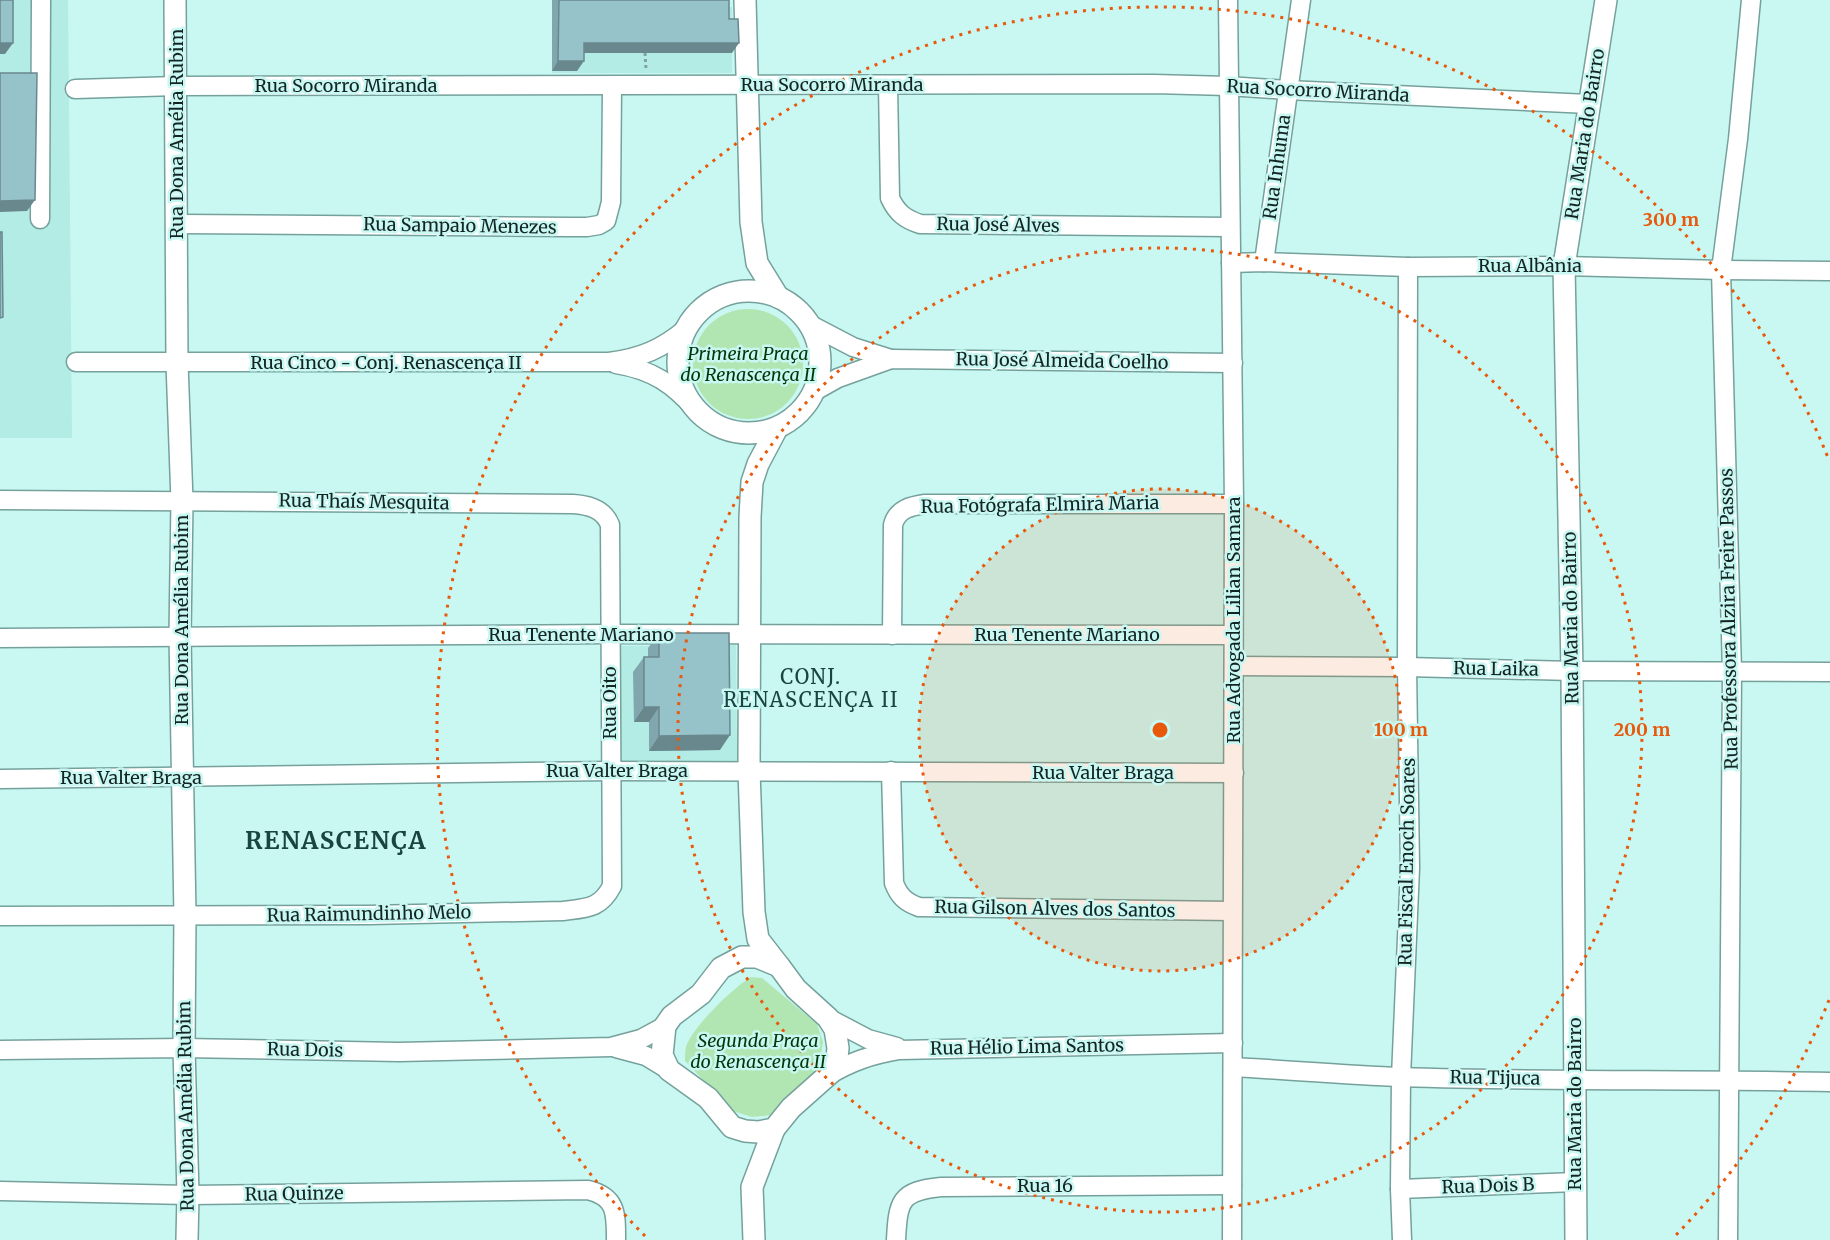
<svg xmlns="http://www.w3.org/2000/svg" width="1830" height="1240" font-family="Merriweather,serif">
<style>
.built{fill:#b3ebe5}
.green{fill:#b1e6b3}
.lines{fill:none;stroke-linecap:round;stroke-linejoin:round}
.minor-casing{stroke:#75a19c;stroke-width:21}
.tertiary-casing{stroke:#75a19c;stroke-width:24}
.path{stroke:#80a39f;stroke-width:3;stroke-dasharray:3 3;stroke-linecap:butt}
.minor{stroke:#fff;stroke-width:18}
.tertiary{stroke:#fff;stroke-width:21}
.wall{fill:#81a7ae}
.shaded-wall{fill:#69888d}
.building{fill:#96c2ca;stroke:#69888d;stroke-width:1.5}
.ring{fill:none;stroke:#e8590c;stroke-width:3;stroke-dasharray:3 6}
.labels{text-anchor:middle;stroke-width:5;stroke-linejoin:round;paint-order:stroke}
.street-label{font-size:18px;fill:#132523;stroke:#c9f7f2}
.park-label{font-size:18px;font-style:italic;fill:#003709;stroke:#c9f7f2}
.neighbourhood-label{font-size:20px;letter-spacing:1.5px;fill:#194441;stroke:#c9f7f2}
.district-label{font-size:24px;font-weight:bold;letter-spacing:1.5px;fill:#194441;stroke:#c9f7f2}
.centre{fill:#e8590c;stroke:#c9f7f2;stroke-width:3}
.ring-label{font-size:18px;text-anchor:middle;font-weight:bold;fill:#e8590c;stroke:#c9f7f2;stroke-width:5;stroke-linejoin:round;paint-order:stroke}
</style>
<rect width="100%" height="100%" fill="#c9f7f2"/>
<g class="built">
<polygon points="0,0 68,0 72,438 0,438"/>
<polygon points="552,0 727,0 727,7 732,7 732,73 552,73"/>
<polygon points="736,645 737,761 621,761 621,646"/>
</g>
<g class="green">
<circle cx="748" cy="364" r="55"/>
<path d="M751,977L762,978L817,1024L823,1042L819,1067L814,1077L772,1115L752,1117L733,1111L685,1061C685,1057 685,1051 686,1047C692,1027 733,988 751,977Z"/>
</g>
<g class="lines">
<g class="minor-casing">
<g id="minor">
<polyline points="1228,0 1234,504 1232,1240"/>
<path d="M888,85L890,198C897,213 905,219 920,224L1230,227"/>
<polyline points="75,89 177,86 1154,84 1228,86 1287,90 1589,104"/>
<polyline points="40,219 41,0"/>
<polyline points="178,224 569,227 587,227 599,225 606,221 611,202 612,86"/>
<polyline points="1264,262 1301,0"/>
<polyline points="1231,263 1264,262 1408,267 1564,266 1721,270 1830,271"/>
<polyline points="809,324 853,347 891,359"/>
<path d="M76,362H609C641,358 662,349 687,328"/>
<path d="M616,364C653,370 673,384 697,411"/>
<polyline points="813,392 838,378 891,359 1233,363"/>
<path d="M0,500L573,504C589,505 604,509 610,525L612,886C600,909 587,908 563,911L369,915L0,916"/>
<path d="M892,635L893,525C897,509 911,506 925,504H1234"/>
<polyline points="0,638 610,634 1233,635"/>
<polyline points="1234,666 1407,667 1572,671 1830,672"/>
<path d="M891,771L894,883C899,896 905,902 919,907L1232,911"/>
<polyline points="0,779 610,771 1234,773"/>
<polyline points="828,1018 868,1039 897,1047"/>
<polyline points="616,1048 646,1056 669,1070"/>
<polyline points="0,1050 184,1048 399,1052 611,1047 641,1039 665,1026"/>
<path d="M1233,1067C1289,1070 1345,1075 1402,1077C1544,1082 1687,1079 1830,1082"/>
<path d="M827,1076C852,1061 871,1055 899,1050L1233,1043"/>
<polyline points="1400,1189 1576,1182"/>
<path d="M0,1191L188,1195L588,1190C617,1197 616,1214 616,1240"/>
<path d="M896,1240C898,1201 900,1191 941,1187L1232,1185"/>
<polyline points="1402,1240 1400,1189 1401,1077 1410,868 1407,667 1408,267"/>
<polyline points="1728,1240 1732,671 1721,270 1738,139 1751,0"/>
</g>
</g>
<g class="tertiary-casing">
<g id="tertiary">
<polyline points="175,0 177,363 182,501 180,636 185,915 184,1048 188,1195 187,1240"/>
<polyline points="745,0 751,222 757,263 778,297"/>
<circle cx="749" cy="362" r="71"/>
<polyline points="777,428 758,464 752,482 750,517 749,771 754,912 758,939 779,966"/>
<polygon points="742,957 757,957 779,966 796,989 828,1018 835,1029 838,1048 836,1068 791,1108 774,1129 758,1132 745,1131 732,1127 708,1098 669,1070 662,1055 665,1026 672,1016 701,994 721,968"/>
<polyline points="754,1240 752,1187 774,1129"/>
<polyline points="1576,1240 1572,671 1564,266 1606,0"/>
</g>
</g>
<polyline class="path" points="645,53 646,69"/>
<use href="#minor" class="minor"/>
<use href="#tertiary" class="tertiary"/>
</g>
<g class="wall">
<polygon points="552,0 729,0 729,19 732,53 584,53 577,71 552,71"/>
<polygon points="659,633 720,750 649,751 649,722 634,722 633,672 644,657 648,657 648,648"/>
</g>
<g class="shaded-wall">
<polygon points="0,43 13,43 5,54 0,54"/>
<polygon points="584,43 739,43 732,53 577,53"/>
<polygon points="558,61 584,61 577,71 552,71"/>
<polygon points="35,200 27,211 0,212 0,201"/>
<polygon points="644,707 659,707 649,722 634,722"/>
<polygon points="730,735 720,750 649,751 659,736"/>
</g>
<g class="building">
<rect x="0" y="0" width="13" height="43"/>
<polygon points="559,0 729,0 729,19 738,19 739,43 584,43 584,61 558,61"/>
<polygon points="0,73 37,73 35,200 0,201"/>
<polygon points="0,232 2,232 3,317 0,318"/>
<polygon points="659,633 729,633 730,735 659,736 659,707 644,707 644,657 659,657"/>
</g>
<circle cx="1160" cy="730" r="241" fill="#e8590c" fill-opacity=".12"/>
<g class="ring">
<circle cx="1160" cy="730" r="241"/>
<circle cx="1160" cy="730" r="482"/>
<path d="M1829 1000A722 722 0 0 1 1675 1236M645 1236A722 722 0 1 1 1829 460"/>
</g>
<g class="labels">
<g class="street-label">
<text x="832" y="91">Rua Socorro Miranda</text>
<text x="346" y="92">Rua Socorro Miranda</text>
<text transform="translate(1318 91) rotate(3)" y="6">Rua Socorro Miranda</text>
<text transform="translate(177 134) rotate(-90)" y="6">Rua Dona Amélia Rubim</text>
<text transform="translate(1585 134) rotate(-81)" y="6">Rua Maria do Bairro</text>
<text transform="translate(1277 167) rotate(-82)" y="6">Rua Inhuma</text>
<text transform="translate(998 225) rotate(1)" y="6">Rua José Alves</text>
<text transform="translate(460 226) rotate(1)" y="6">Rua Sampaio Menezes</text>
<text x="1530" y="272">Rua Albânia</text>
<text transform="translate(1062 361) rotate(1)" y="6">Rua José Almeida Coelho</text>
<text x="386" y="369">Rua Cinco - Conj. Renascença II</text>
<text transform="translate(364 502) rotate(1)" y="6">Rua Thaís Mesquita</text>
<text transform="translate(1040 505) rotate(-1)" y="6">Rua Fotógrafa Elmira Maria</text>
<text transform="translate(1571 618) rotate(-91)" y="6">Rua Maria do Bairro</text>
<text transform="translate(1729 619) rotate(-91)" y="6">Rua Professora Alzira Freire Passos</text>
<text transform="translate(182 620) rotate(-90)" y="6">Rua Dona Amélia Rubim</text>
<text transform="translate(1234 620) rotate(-90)" y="6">Rua Advogada Lilian Samara</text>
<text x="581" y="641">Rua Tenente Mariano</text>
<text x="1067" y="641">Rua Tenente Mariano</text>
<text transform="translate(1496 669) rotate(1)" y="6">Rua Laika</text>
<text transform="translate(610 703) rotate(-90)" y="6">Rua Oito</text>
<text x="617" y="777">Rua Valter Braga</text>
<text x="1103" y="779">Rua Valter Braga</text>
<text x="131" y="784">Rua Valter Braga</text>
<text transform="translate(1407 862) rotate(-89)" y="6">Rua Fiscal Enoch Soares</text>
<text transform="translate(1055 909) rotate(1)" y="6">Rua Gilson Alves dos Santos</text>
<text transform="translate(369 914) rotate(-1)" y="6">Rua Raimundinho Melo</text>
<text transform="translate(1027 1047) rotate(-1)" y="6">Rua Hélio Lima Santos</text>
<text transform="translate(305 1050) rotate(1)" y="6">Rua Dois</text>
<text transform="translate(1495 1078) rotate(1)" y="6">Rua Tijuca</text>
<text transform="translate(1575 1104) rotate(-90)" y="6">Rua Maria do Bairro</text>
<text transform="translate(186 1106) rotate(-91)" y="6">Rua Dona Amélia Rubim</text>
<text x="1045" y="1192">Rua 16</text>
<text transform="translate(1488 1186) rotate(-2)" y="6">Rua Dois B</text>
<text transform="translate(294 1194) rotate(-1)" y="6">Rua Quinze</text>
</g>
<g class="park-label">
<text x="748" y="360">Primeira Praça<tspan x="748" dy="21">do Renascença II</tspan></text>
<text x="758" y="1047">Segunda Praça<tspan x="758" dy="21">do Renascença II</tspan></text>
</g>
<g class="neighbourhood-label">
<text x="811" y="684">CONJ.<tspan x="811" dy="23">RENASCENÇA II</tspan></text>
</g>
<g class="district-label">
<text x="336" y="849">RENASCENÇA</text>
</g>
</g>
<circle cx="1160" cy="730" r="9" class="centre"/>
<g class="ring-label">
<text x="1671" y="226">300 m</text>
<text x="1401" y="736">100 m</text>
<text x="1642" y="736">200 m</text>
</g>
</svg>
